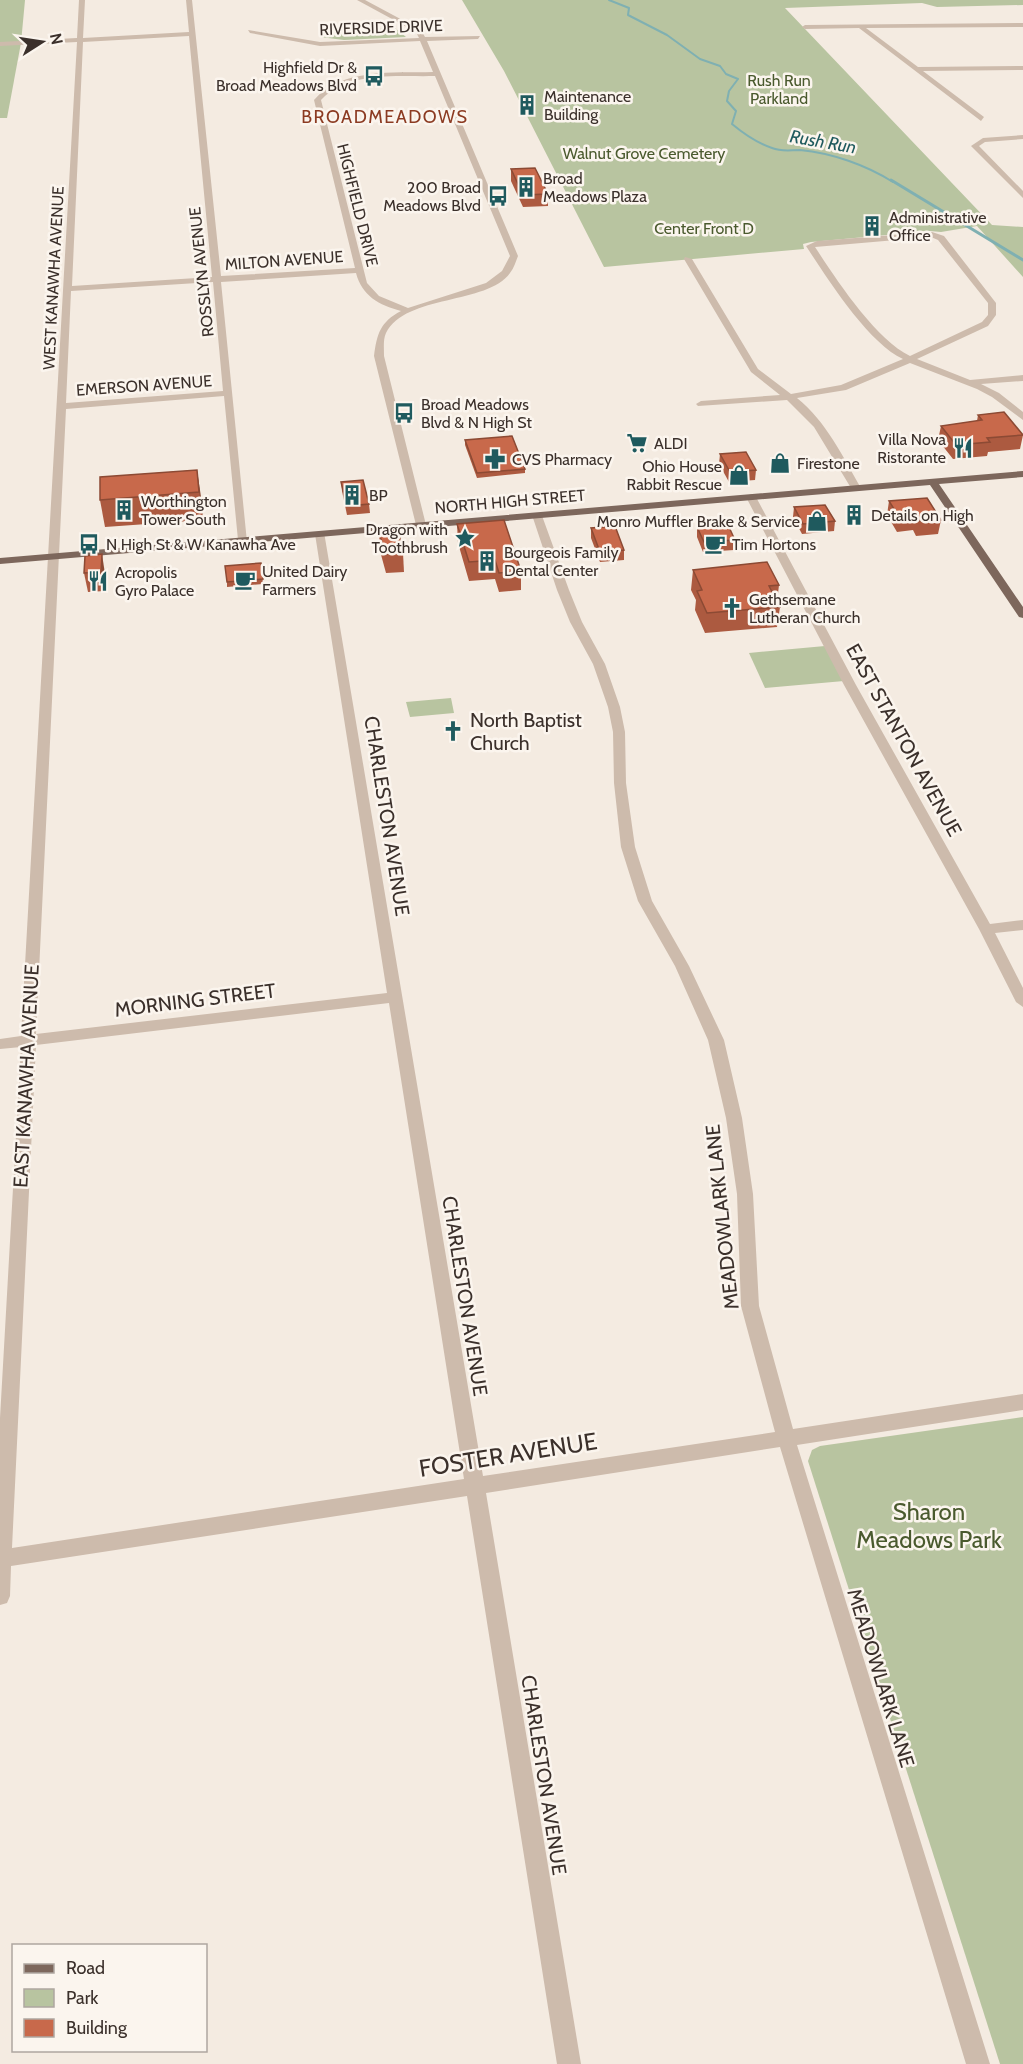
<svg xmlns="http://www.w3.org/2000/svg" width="1023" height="2064" font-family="Cabin,sans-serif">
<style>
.green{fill:#b8c4a0}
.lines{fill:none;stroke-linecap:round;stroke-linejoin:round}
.stream-far1{stroke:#7fb0b2;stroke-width:2}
.stream{stroke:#7fb0b2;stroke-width:3}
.minor{fill:#cdbbac;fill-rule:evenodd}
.major{fill:#7d675c;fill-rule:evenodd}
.wall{fill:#ac5a40}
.shaded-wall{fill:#8c4a34}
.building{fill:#c8694b;stroke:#8c4a34;stroke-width:1.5}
.labels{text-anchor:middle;stroke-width:5;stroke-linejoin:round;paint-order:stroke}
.far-street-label{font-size:16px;fill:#3b302b;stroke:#fbf5ee}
.far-poi-label{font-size:16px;fill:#3b302b;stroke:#fbf5ee;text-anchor:start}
.far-park-label{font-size:16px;fill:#4a5a2e;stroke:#fbf5ee}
.far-neighbourhood-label{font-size:18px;letter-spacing:1.5px;fill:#8c3b22;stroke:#fbf5ee}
.far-water-label{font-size:18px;font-style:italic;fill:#1f5a5e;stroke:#fbf5ee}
.poi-label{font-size:20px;fill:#3b302b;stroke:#fbf5ee;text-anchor:start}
.street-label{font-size:20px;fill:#3b302b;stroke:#fbf5ee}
.near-street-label{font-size:24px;fill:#3b302b;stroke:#fbf5ee}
.near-park-label{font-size:24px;fill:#4a5a2e;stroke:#fbf5ee}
</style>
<rect width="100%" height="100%" fill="#f4ebe1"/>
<g class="green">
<polygon points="0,0 25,0 21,43 7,118 0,118"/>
<polygon points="462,0 1023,0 1023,5 937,7 922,3 785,8 992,225 1023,227 1023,277 977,226 941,232 930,231 811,242 803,244 804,249 604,267 504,71"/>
<polygon points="394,27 406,37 344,40 320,37"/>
<polygon points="825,646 844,681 765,688 749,653"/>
<polygon points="451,698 454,713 410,717 406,702"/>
<polygon points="1023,1417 1023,2064 1000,2064 808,1461 812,1450 820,1446"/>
</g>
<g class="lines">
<path class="stream-far1" d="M609,0L629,8L628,15L667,35L700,59L720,66L726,74L738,79L729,91L727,101L736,111L732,124C744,134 757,143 772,148C782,152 790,150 800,150C832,153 866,165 893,182"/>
<polyline class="stream" points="891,180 1023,260"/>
<g class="minor">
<path d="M79,0H85L83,38L189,32L186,0H192L221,276L355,268L314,100C341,68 394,73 433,72L420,41L320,46L250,33L248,30L320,42L419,38L416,32L357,0H365L421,30L425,37L480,36L478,39L427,41L518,256C516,261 514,268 510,273C487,305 406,294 386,333C383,339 384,349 384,356L426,525L425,527L421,528L416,525L374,356C377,334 380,322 401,311C379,305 362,296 356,273L221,282L247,542L243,543L238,540L224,396L66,409L36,1034L387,993L315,534L320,531L324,532L483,1476L775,1432L741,1306L737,1194L726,1118L708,1040L675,966L638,901L621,847L614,783L613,732L608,707L593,664L570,622L557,590L532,515L541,513L569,590L582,622L605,664L620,707L625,732L626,783L635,847L652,901L689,966L724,1040L742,1118L753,1194L759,1306L793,1429L1023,1394V1410L797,1445L990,2064H966L780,1447L486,1493L581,2064H557L467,1496L11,1566L10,1596L7,1603L0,1605V1418L21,1047L0,1049V1039L21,1036L77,42L0,46V42L77,38ZM189,36L212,277L72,286L83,42ZM435,76L510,256L502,271L486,283L408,308L379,296L367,283L321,100C348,71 398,77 435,76ZM213,282L223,391L66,403L71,291ZM389,1003L464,1479L12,1548L36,1045Z"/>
<polygon points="1023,23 1023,27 866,28 918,67 1023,66 1023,70 923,71 984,117 981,121 859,28 805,29 802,27 805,25"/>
<polygon points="1023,135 1023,139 985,142 979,146 1023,191 1023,198 971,146 983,138"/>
<path d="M932,232L944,236L996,303V315L988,326L917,359L970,380L1023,375V381L981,384L999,393L1023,412V420L992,397L977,389L910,363L846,390L797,398C826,421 843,457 861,488L856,491L851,488L814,427L787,400L698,406L696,404L701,401L780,395L751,372L684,259L685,257L692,259L758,369L791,394L841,385L903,359C868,343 827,278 806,246L817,241ZM931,237L938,240L988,303V315L982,322L910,356C875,339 836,279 815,247Z"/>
<polygon points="751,494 756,497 856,685 990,924 1023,920 1023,930 995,933 1023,988 1023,1007 1016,1002 979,929 844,685 746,497"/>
</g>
<polygon class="major" points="1023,471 1023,477 939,484 1023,607 1023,618 1019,617 930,485 0,564 0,558"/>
</g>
<g class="wall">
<polygon points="511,169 548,194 548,206 523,207 511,181"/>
<polygon points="978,415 1023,435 1020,449 988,452 987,456 953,459 938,440 941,426 977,421"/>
<polygon points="465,440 525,469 525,473 477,478 465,445"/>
<polygon points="720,454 756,470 755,480 729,482 719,464"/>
<polygon points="197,470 203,520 105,527 100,500"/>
<polygon points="341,482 369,504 370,513 347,515 342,491"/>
<polygon points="889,501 941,520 938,534 916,536 913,530 897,532 887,515"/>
<polygon points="794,507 835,521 834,531 802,534 793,517"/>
<polygon points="457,524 521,571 521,590 499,592 495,579 469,581 458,543"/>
<polygon points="697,527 735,540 734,550 703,552 697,537"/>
<polygon points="591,528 624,550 624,560 600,562 591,538"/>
<polygon points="379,532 403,553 404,572 386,573 380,551"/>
<polygon points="85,556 105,574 105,591 88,592 84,573"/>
<polygon points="261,563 263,584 227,587 227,582"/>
<polygon points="693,570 779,585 777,602 780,607 777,627 705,633 695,610 696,600 691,590"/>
</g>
<g class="shaded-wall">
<polygon points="197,470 201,497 203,520 199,492"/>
<polygon points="102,554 105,574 105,591 101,572"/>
</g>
<g class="building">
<polygon points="535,168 548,194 523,195 511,169"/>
<polygon points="1004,412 1023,435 987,438 990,442 956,445 941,426 982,420 978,415"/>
<polygon points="512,436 525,469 477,473 465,440"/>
<polygon points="746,452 756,470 730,472 720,454"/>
<polygon points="197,470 199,492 100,500 100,477"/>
<polygon points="363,480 369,504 347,506 341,482"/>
<polygon points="927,498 941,520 919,521 916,516 899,517 889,501"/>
<polygon points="825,505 835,521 803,524 794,507"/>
<polygon points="504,520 521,571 499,573 495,560 469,562 457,524"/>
<polygon points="728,525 735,540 704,542 697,527"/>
<polygon points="615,526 624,550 600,552 591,528"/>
<polygon points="398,530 403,553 385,554 379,532"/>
<polygon points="102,554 101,572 84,573 85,556"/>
<polygon points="767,562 779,585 769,586 780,607 707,613 697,591 702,590 693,570"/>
<polygon points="261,563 263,579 227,582 225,566"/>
</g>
<defs>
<g id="bus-bare" transform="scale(1.62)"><path d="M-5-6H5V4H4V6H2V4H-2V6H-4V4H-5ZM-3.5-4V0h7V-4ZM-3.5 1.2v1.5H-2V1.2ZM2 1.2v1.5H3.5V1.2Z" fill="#1f5a5e" stroke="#fbf5ee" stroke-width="2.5" paint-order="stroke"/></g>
<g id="building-bare" transform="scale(1.62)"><path d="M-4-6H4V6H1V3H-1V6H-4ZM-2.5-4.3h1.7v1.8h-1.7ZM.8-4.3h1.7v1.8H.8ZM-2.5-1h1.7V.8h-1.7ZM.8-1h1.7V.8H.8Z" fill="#1f5a5e" stroke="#fbf5ee" stroke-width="2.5" paint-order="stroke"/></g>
<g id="supermarket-bare" transform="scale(1.62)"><path d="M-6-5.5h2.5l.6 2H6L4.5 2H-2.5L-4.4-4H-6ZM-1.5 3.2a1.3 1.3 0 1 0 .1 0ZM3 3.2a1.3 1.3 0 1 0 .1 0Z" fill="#1f5a5e" stroke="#fbf5ee" stroke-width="2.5" paint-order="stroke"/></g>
<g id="restaurant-bare" transform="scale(1.62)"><path d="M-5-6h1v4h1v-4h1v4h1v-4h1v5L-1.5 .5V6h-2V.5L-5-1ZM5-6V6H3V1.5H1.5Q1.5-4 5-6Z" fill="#1f5a5e" stroke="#fbf5ee" stroke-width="2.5" paint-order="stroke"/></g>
<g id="pharmacy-bare" transform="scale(1.62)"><path d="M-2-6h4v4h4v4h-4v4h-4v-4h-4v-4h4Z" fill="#1f5a5e" stroke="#fbf5ee" stroke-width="2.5" paint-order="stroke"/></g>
<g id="shop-bare" transform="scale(1.62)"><path d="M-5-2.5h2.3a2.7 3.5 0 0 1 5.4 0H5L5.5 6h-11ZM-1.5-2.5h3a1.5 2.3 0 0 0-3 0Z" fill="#1f5a5e" stroke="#fbf5ee" stroke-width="2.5" paint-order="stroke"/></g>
<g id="sight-bare" transform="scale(1.62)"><path d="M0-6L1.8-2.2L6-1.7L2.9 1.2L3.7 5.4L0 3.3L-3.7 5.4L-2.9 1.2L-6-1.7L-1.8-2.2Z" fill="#1f5a5e" stroke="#fbf5ee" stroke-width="2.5" paint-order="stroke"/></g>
<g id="cafe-bare" transform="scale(1.62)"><path d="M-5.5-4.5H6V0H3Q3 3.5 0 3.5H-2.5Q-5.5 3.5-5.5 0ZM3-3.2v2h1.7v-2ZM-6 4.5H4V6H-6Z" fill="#1f5a5e" stroke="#fbf5ee" stroke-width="2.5" paint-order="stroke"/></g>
<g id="church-bare" transform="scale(1.62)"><path d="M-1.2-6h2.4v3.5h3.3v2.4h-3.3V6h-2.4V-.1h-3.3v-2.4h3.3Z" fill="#1f5a5e" stroke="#fbf5ee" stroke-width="2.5" paint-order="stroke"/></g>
</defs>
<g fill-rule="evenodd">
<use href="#bus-bare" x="374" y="76"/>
<use href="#building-bare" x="527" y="105"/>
<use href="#building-bare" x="526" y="187"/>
<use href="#bus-bare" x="498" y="196"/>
<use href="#building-bare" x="872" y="226"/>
<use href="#bus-bare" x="404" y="413"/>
<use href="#supermarket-bare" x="637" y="443"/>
<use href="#restaurant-bare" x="963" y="448"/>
<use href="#pharmacy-bare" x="495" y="459"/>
<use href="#shop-bare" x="780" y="463"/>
<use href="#shop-bare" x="739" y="475"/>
<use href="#building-bare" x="352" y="495"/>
<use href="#building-bare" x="124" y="510"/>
<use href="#building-bare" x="854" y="515"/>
<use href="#shop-bare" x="817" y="521"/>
<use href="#sight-bare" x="465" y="538"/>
<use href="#bus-bare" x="89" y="544"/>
<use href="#cafe-bare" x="715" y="544"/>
<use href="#building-bare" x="487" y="561"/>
<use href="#cafe-bare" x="245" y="580"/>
<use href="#restaurant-bare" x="98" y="581"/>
<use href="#church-bare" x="732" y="608"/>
<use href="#church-bare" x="453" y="731"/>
</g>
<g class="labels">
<g class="far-street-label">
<text transform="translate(381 27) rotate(-2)" y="6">RIVERSIDE DRIVE</text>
<text transform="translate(358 205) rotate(76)" y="6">HIGHFIELD DRIVE</text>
<text transform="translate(284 260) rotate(-4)" y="6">MILTON AVENUE</text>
<text transform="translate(201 272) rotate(-96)" y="6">ROSSLYN AVENUE</text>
<text transform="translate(53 278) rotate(-87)" y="6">WEST KANAWHA AVENUE</text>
<text transform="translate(144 385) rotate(-4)" y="6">EMERSON AVENUE</text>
<text transform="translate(510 501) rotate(-5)" y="6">NORTH HIGH STREET</text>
</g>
<g class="far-poi-label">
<text x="357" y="73" text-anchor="end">Highfield Dr &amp;<tspan x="357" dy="18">Broad Meadows Blvd</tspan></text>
<text x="544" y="102">Maintenance<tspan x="544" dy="18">Building</tspan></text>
<text x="543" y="184">Broad<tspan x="543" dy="18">Meadows Plaza</tspan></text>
<text x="481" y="193" text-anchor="end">200 Broad<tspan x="481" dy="18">Meadows Blvd</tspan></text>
<text x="889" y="223">Administrative<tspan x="889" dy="18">Office</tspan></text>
<text x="421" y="410">Broad Meadows<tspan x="421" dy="18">Blvd &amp; N High St</tspan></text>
<text x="946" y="445" text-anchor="end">Villa Nova<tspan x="946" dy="18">Ristorante</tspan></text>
<text x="654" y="449">ALDI</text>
<text x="512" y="465">CVS Pharmacy</text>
<text x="797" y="469">Firestone</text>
<text x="722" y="472" text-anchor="end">Ohio House<tspan x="722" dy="18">Rabbit Rescue</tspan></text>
<text x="369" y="501">BP</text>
<text x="141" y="507">Worthington<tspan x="141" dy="18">Tower South</tspan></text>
<text x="871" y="521">Details on High</text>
<text x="800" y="527" text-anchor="end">Monro Muffler Brake &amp; Service</text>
<text x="448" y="535" text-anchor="end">Dragon with<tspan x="448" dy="18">Toothbrush</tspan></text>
<text x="106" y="550">N High St &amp; W Kanawha Ave</text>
<text x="732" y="550">Tim Hortons</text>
<text x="504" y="558">Bourgeois Family<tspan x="504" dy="18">Dental Center</tspan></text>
<text x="262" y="577">United Dairy<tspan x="262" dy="18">Farmers</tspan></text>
<text x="115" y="578">Acropolis<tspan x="115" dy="18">Gyro Palace</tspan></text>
<text x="749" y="605">Gethsemane<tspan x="749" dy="18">Lutheran Church</tspan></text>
</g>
<g class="far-park-label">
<text x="779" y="86">Rush Run<tspan x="779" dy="18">Parkland</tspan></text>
<text x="644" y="159">Walnut Grove Cemetery</text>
<text x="704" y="234">Center Front D</text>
</g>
<g class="far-neighbourhood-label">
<text x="385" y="123">BROADMEADOWS</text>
</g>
<g class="far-water-label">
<text transform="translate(823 142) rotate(10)" y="6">Rush Run</text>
</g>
<g class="poi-label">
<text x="470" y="727">North Baptist<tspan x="470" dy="23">Church</tspan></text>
</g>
<g class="street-label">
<text transform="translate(904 740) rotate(61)" y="7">EAST STANTON AVENUE</text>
<text transform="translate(387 816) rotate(81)" y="7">CHARLESTON AVENUE</text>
<text transform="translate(195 1000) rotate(-7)" y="7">MORNING STREET</text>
<text transform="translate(26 1076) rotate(-87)" y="7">EAST KANAWHA AVENUE</text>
<text transform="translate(722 1217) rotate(-96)" y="7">MEADOWLARK LANE</text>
<text transform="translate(465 1296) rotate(81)" y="7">CHARLESTON AVENUE</text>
<text transform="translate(881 1678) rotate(73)" y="7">MEADOWLARK LANE</text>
<text transform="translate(544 1775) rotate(81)" y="7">CHARLESTON AVENUE</text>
</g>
<g class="near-street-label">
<text transform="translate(508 1455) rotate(-9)" y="8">FOSTER AVENUE</text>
</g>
<g class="near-park-label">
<text x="929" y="1520">Sharon<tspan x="929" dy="28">Meadows Park</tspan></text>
</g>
</g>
<rect x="12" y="1944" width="195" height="108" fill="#fbf5ee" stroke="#aea6a0" stroke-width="1.5"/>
<rect x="24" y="1964" width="30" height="9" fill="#7d675c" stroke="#aea6a0" stroke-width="1.5"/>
<text x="66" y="1974" font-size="18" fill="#3b302b">Road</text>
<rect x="24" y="1989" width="30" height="18" fill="#b8c4a0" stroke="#aea6a0" stroke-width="1.5"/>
<text x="66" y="2004" font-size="18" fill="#3b302b">Park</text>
<rect x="24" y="2019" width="30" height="18" fill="#c8694b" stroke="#aea6a0" stroke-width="1.5"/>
<text x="66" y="2034" font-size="18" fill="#3b302b">Building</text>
<g transform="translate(42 42) rotate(78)" stroke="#fbf5ee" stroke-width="4.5" paint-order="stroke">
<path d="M0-4.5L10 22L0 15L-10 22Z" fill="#3b302b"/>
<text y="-9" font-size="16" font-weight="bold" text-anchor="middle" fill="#3b302b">N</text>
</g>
</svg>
